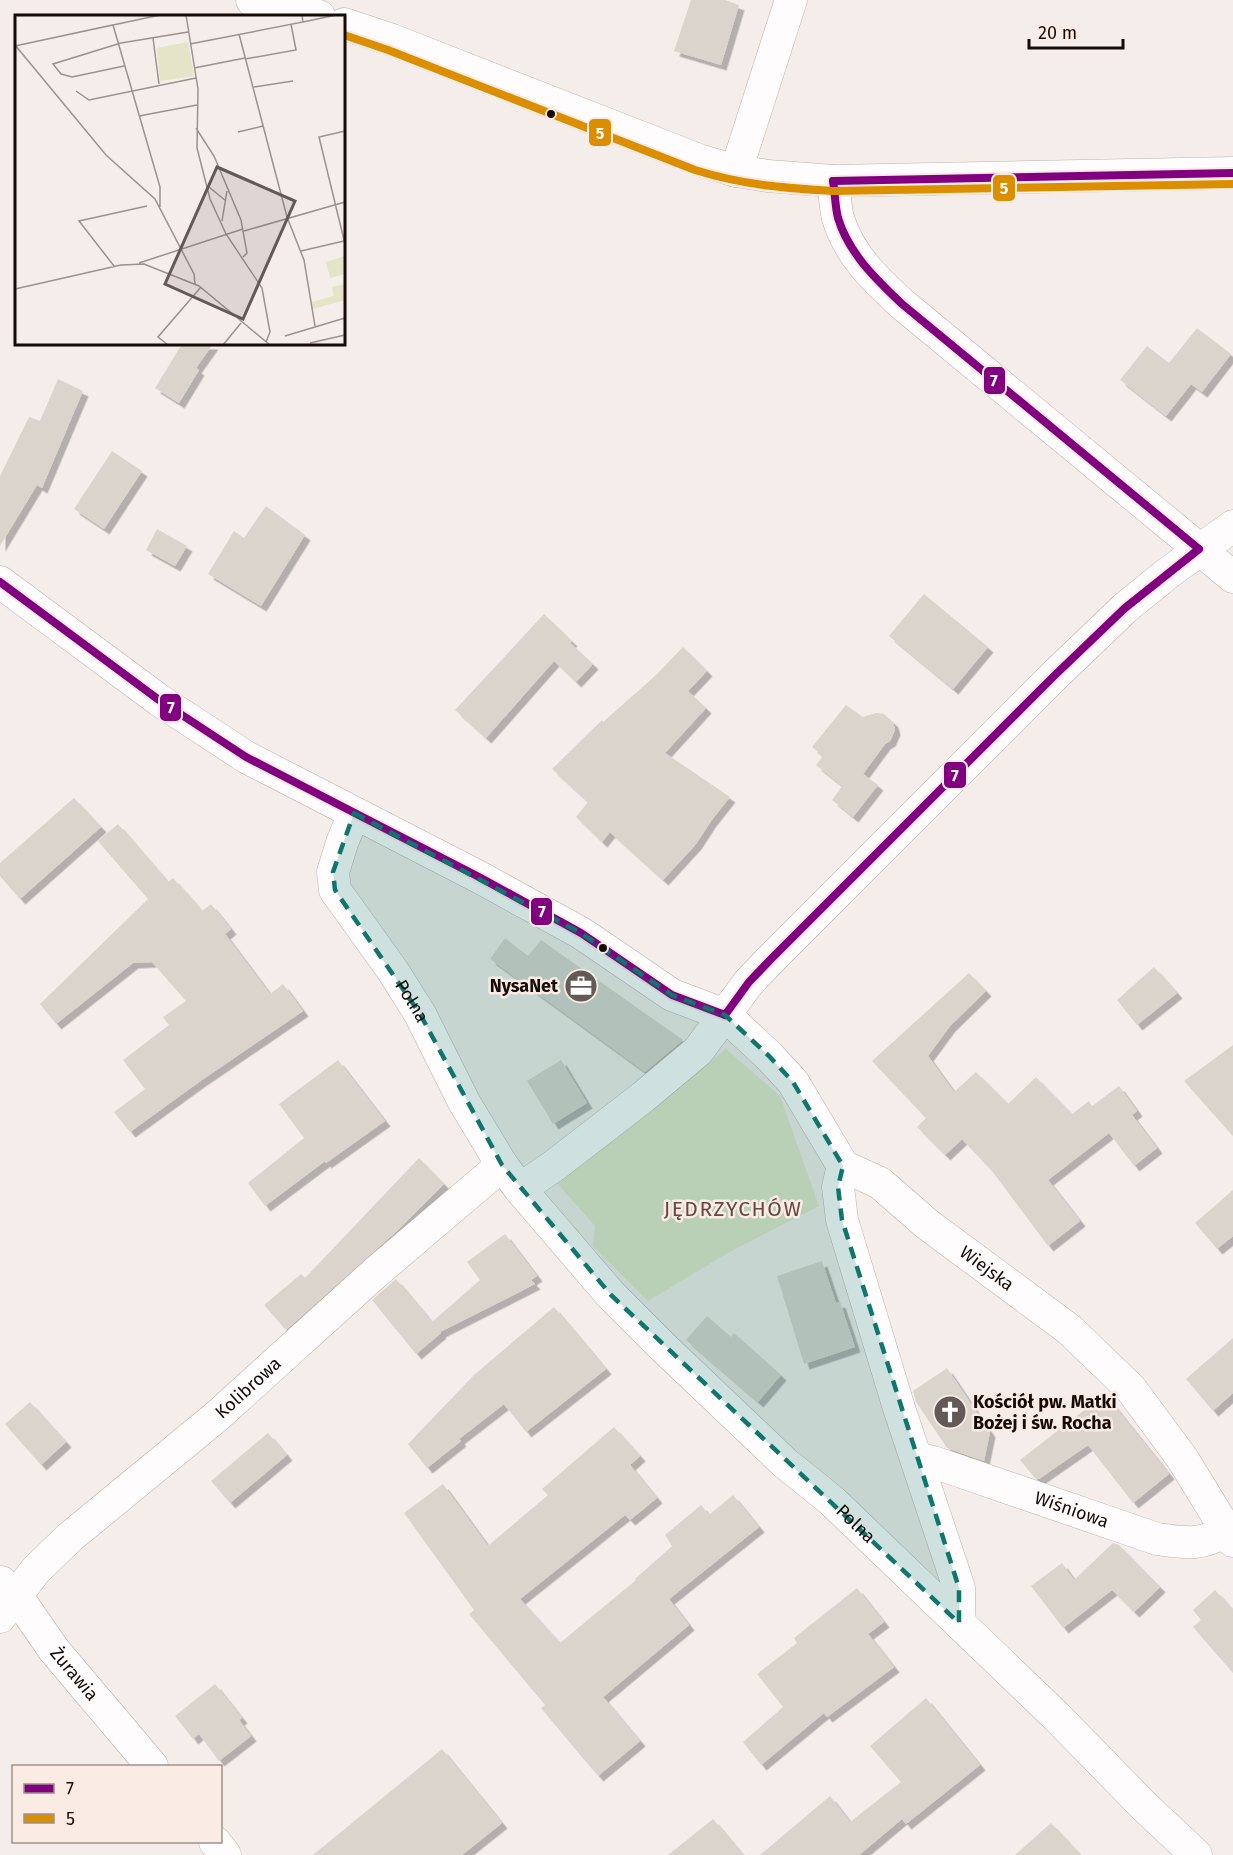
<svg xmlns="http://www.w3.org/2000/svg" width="1233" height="1855" font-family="'Fira Sans',sans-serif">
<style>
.green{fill:#e4e5c8}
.building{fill:#dbd4cd;filter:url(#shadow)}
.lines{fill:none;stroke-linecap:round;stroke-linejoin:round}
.minor-casing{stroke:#bcb2ae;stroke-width:33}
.minor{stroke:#fefcfc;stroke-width:32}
.bus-1-casing{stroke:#faebe5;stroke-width:12}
.bus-2-casing{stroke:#faebe5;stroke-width:12}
.bus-1{stroke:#800080;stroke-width:8}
.bus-2{stroke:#dc8e01;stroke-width:8}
.marked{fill:#0f766e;fill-opacity:0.2;stroke:#0f766e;stroke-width:4.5;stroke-dasharray:12 8;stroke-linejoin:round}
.bus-dot{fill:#150a06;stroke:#faebe5;stroke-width:2}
.labels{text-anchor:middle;stroke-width:5;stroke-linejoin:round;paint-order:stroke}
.poi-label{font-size:18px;font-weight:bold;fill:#150a06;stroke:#faebe5;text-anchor:end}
.street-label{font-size:18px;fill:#150a06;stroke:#faebe5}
.quarter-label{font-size:21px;letter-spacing:1.5px;fill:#67493d;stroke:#faebe5}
.inset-road{fill:none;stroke:#9b928f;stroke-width:1.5}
.view{fill:#635956;fill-opacity:0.15;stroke:#635956;stroke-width:3}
.inset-edge{fill:none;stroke:#150a06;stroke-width:3}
.line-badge{stroke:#faebe5;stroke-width:2}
.badge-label{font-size:16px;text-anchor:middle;font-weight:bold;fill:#fff}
</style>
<defs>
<filter id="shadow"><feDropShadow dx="5.5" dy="5.5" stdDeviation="0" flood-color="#0004"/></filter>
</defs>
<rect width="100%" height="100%" fill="#f5edea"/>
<polygon class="green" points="726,1049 780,1096 819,1206 733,1250 648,1301 593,1246 595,1226 557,1183"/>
<g class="building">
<polygon points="691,0 725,0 739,5 721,65 674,51"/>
<polygon points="1197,328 1231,354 1202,392 1191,384 1166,416 1120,380 1147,346 1169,363"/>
<polygon points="182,344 213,344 196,368 199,370 179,403 155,388"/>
<polygon points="58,379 83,391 42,488 37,485 0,546 0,476 29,417 40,421"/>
<polygon points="112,451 142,471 104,529 74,509"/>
<polygon points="266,506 305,535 261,606 208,574 234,531 244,538"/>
<polygon points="157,529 187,546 175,566 146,550"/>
<polygon points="924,594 988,647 953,689 889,636"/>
<polygon points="544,614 572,641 570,643 593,664 576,682 554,661 486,738 455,710"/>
<polygon points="683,647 707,671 688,691 706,708 665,753 730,797 711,821 696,844 663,880 610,832 602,842 576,817 588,802 552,769 602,720 603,722 656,675"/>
<polygon points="846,705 863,717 876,713 884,714 893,722 895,730 890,741 885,744 863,774 878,785 853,817 832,800 842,786 816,765 823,756 812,747"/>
<polygon points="74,798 101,827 20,899 0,876 0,863"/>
<polygon points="118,824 168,882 173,878 202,911 211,904 231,929 225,934 270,994 283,984 303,1011 199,1082 130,1132 114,1112 145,1089 123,1060 169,1025 163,1017 186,1001 152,962 133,963 56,1024 40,1004 148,899 98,841"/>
<polygon points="505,938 528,956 541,940 683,1040 645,1072 490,959"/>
<polygon points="1154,967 1177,993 1137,1025 1117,1000"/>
<polygon points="969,973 986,991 950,1026 928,1056 954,1092 976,1072 1008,1104 1036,1077 1072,1114 1089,1101 1092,1106 1119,1086 1137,1111 1132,1115 1157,1148 1134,1166 1109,1133 1048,1180 1080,1221 1048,1246 992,1171 962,1139 945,1155 917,1127 926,1118 872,1061"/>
<polygon points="1233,1045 1233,1136 1184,1081"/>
<polygon points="338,1060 385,1121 326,1163 325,1161 265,1206 248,1183 304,1138 279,1104"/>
<polygon points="561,1060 587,1103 553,1124 527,1081"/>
<polygon points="419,1158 444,1184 398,1230 286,1330 264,1305 301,1274 305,1278"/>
<polygon points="1233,1190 1233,1236 1217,1249 1195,1223"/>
<polygon points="505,1234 537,1276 531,1280 535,1284 440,1332 441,1333 416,1354 372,1300 396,1279 432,1322 480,1280 467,1262"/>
<polygon points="822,1261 836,1303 840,1302 855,1347 804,1364 777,1276"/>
<polygon points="554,1307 606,1369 526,1432 504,1404 459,1439 461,1441 427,1468 408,1444 474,1375"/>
<polygon points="707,1316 731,1337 734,1333 781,1375 758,1402 686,1340"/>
<polygon points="1233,1338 1233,1393 1213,1411 1186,1379"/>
<polygon points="947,1368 990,1432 984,1461 947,1448 916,1402 913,1391"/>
<polygon points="1105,1394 1169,1474 1133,1503 1088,1445 1039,1479 1035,1478 1020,1460"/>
<polygon points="30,1402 66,1442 41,1465 5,1424"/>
<polygon points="614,1427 640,1456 630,1465 657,1498 630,1520 625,1515 520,1599 560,1643 636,1580 635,1579 672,1546 665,1535 701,1505 709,1515 733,1495 759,1527 669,1599 689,1625 603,1697 640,1741 598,1776 541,1708 545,1705 469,1614 474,1610 404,1513 443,1484 488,1546 548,1495 542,1489"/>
<polygon points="268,1433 287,1455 230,1503 211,1481"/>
<polygon points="1113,1543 1119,1545 1160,1587 1134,1612 1112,1590 1063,1628 1031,1586 1062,1563 1074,1580"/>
<polygon points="857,1588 884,1622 868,1634 894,1667 827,1717 824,1713 761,1765 743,1742 783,1707 757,1674 797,1643 794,1638"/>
<polygon points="1215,1590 1233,1610 1233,1673 1193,1627 1201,1620 1193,1610"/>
<polygon points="215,1684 242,1718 239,1720 251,1736 219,1761 199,1734 193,1739 175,1716"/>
<polygon points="926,1698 980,1765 906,1824 902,1819 859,1855 760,1855 830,1796 850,1822 901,1782 870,1746"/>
<polygon points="442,1749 502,1823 462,1855 313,1855"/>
<polygon points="713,1819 743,1855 668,1855"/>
<polygon points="1051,1823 1081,1855 1015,1855"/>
</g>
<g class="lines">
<g class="minor-casing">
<g id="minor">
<polyline points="252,0 319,16"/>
<polyline points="344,24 392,40 699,160 736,171 768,176 833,181 1233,173"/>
<polyline points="736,171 791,0"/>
<path d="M833,181C835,193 835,207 838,218C849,255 875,279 902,304L1233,577"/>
<path id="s1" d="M0,582L159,700L246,757L479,877L581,933L672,995L725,1015L769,1056L793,1082L843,1166L880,1183L927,1224L1070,1330L1131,1389L1182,1458L1233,1541"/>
<path id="s2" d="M354,813L342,843L333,872L335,890L393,971L420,1014L464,1102L502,1165L520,1189L611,1295L663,1347L785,1463L831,1500L1057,1717L1144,1806L1196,1855"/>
<polyline points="843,1166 838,1187 842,1220 899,1408 959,1588 959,1623"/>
<polyline points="520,1189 555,1165 643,1097 698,1051 749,982 773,957 1054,676 1125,608 1168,573 1233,526"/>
<path id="s3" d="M916,1458L933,1462L1157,1539C1186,1543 1200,1546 1226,1531"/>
<path id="s4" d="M1,1582L16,1595L54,1650L152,1766"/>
<path id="s5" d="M0,1617L35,1571L70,1537L216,1417L374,1274L502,1165"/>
<polyline points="215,1842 225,1855"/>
</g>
</g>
<use href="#minor" class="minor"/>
<g class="bus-1-casing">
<g id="bus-1">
<path d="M833,181C835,193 835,206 838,218C849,254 876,279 902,304L1199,549"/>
<polyline points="833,181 1233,173"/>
<polyline points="0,582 159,700 246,757 479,877 581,933 672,995 725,1015"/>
<polyline points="725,1015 749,982 773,957 1054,676 1125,608 1199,549"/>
</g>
</g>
<g class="bus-2-casing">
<path id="bus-2" d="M344,35L388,50L695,170C743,185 783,188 833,191L1233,184"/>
</g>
<use href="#bus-1" class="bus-1"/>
<use href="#bus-2" class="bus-2"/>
</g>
<path class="marked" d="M354,813L581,933L672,995L725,1015L769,1056L793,1082L843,1166L838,1187L842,1220L959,1588V1623L611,1295L502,1165L420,1014L335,890L333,872Z"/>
<defs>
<g id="office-disc" transform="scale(1.725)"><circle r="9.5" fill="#635956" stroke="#faebe5"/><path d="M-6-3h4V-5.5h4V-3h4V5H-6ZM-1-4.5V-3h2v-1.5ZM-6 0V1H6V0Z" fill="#fff"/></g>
<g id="church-disc" transform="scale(1.725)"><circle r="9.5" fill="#635956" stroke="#faebe5"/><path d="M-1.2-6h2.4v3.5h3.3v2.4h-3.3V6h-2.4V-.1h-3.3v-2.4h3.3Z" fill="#fff"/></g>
</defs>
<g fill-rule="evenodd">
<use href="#office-disc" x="581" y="986"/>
<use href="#church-disc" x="950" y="1412"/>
</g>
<g class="bus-dot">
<circle cx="551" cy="114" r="5"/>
<circle cx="603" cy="948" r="5"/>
</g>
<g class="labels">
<g class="poi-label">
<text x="558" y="992">NysaNet</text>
<text x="973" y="1408" text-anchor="start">Kościół pw. Matki<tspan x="973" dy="21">Bożej i św. Rocha</tspan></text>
</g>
<g class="street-label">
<text dy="6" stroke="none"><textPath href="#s2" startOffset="216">Polna</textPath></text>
<text dy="6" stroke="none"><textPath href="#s1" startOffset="1218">Wiejska</textPath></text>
<text dy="6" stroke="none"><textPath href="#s5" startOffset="339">Kolibrowa</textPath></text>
<text dy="6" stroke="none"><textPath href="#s3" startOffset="164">Wiśniowa</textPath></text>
<text dy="6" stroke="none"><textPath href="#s2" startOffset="908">Polna</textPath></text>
<text dy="6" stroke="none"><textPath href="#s4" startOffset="118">Żurawia</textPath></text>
</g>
<g class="quarter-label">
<text x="733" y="1216">JĘDRZYCHÓW</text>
</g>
</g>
<g transform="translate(15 15)">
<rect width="330" height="330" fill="#f5edea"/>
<path d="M173,27L179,61L145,66L142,33ZM330,241V259L315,263L311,247ZM330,269V285L298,294L297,287L319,281L317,272Z" fill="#e4e5c8"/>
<path class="inset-road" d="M171,0L183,74L182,133L195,184L211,219L247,273L255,317L251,327M288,7L321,0M98,10L145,0M224,19L272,202L289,245L300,311M138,23L144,69M175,29L288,7L287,0M0,30L91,140L140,184L179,259L180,269M0,31L98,10L145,172V192M230,44L281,35L276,9M109,51L57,62L46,59L38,49L106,28L173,17M179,53L230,43M239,72L278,66M61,76L74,85L181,63M124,101L182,90M181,113L199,141L226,205L232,238L228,242M330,116L304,122L330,229M223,117L248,111M194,172L211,186M207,206L212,176M229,216L330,187M286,236L329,226M124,248L228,214M99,251L64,206L132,191M0,274L106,250L129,249L184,271L255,330M270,321L330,303M295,328L330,320M153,330L143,322L186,272M208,330L226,308"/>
<path class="view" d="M202,152L280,186L228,304L150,269Z"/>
<rect width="330" height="330" class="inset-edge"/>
</g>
<g class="line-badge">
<rect x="588" y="118" width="24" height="29" rx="6" fill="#dc8e01"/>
<rect x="992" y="174" width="24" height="28" rx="6" fill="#dc8e01"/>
<rect x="983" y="366" width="23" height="29" rx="6" fill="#800080"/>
<rect x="159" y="693" width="23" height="29" rx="6" fill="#800080"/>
<rect x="943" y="761" width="24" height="28" rx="6" fill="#800080"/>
<rect x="530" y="897" width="23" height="29" rx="6" fill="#800080"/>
</g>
<g class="badge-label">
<text x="600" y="139">5</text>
<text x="1004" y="194">5</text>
<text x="994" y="386">7</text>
<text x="171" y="713">7</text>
<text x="955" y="781">7</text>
<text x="542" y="917">7</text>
</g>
<rect x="12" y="1765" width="210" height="78" fill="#faebe5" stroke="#9e918c" stroke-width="1.5"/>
<rect x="24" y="1784" width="30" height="9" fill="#800080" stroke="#9e918c" stroke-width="1.5"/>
<text x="66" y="1795" font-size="18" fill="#150a06">7</text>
<rect x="24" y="1814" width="30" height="9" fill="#dc8e01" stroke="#9e918c" stroke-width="1.5"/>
<text x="66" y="1825" font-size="18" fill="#150a06">5</text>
<path d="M1029 39v9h94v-9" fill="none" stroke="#150a06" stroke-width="3"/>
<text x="1038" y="39" font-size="18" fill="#150a06" stroke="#faebe5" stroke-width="4.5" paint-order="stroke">20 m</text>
</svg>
